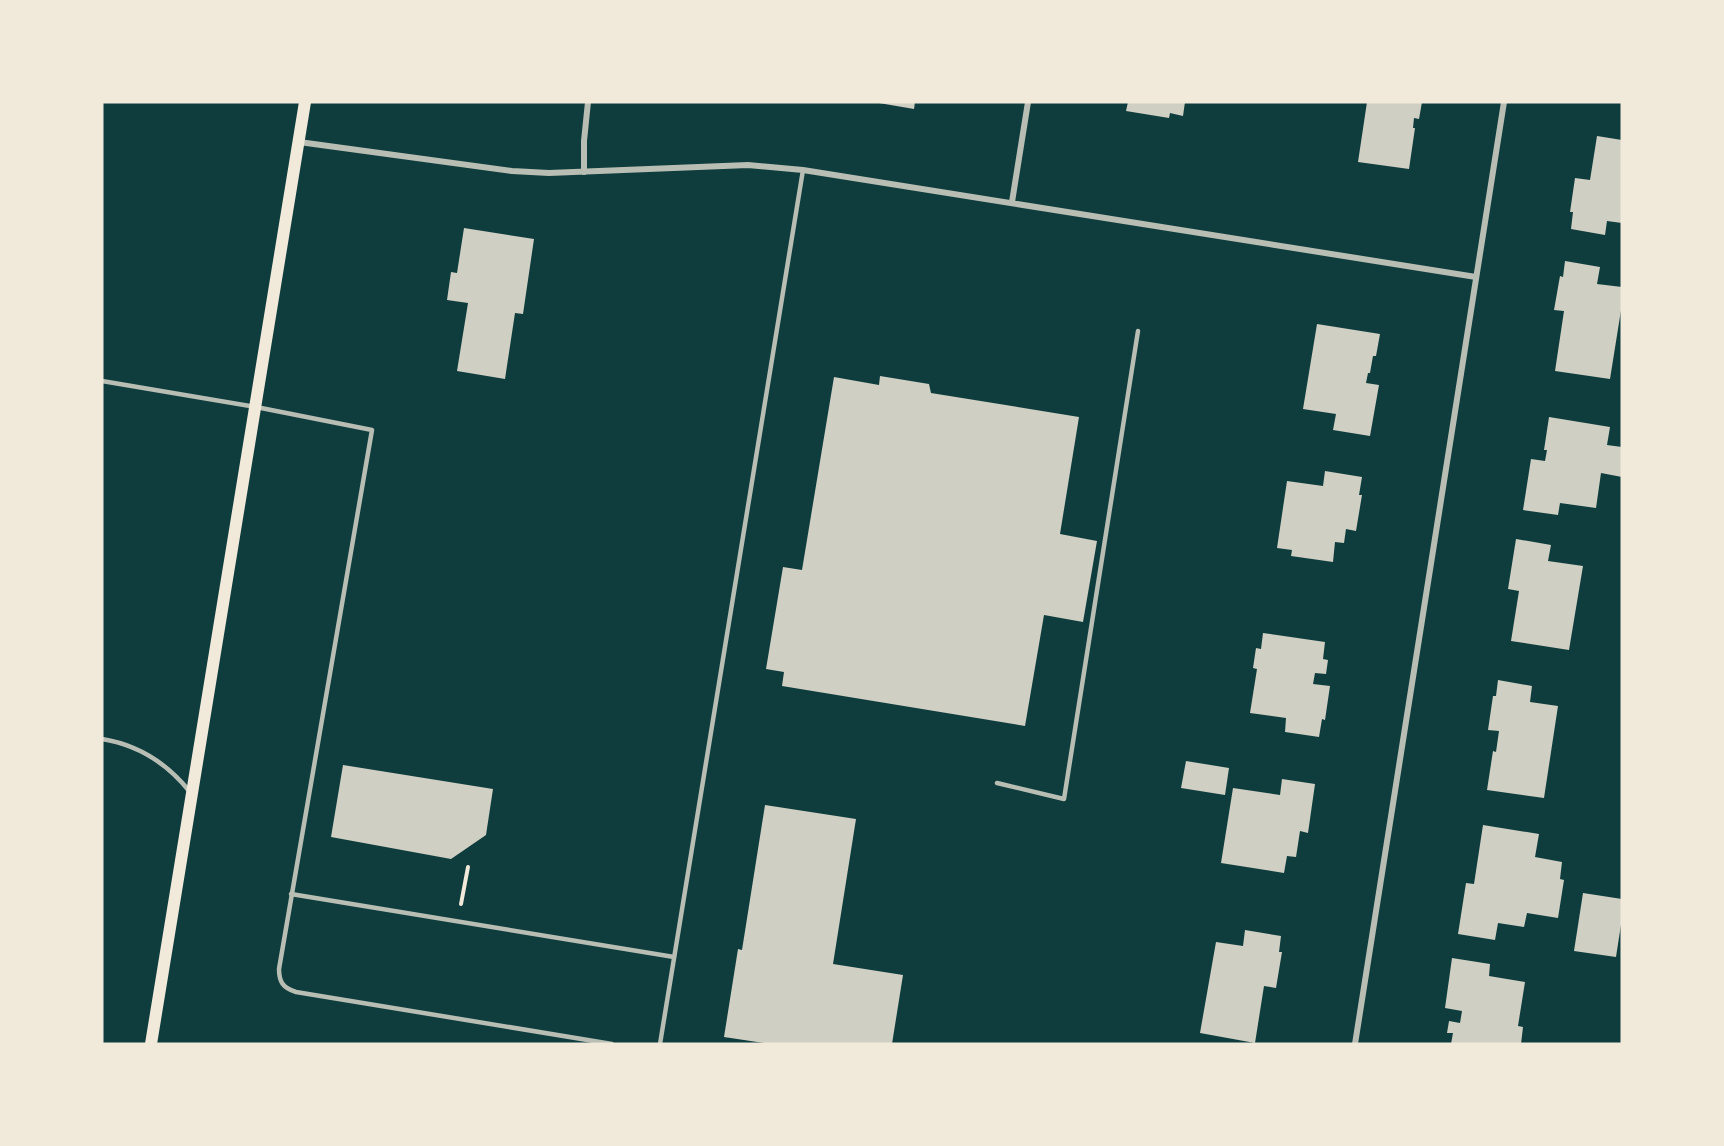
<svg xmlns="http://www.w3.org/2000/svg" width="1724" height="1146" font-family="'Work Sans',sans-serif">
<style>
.building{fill:#cfcfc3}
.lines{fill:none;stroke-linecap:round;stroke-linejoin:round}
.path{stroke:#f1e9da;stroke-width:4}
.service{stroke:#b8beb3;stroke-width:4.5}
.minor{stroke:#b8beb3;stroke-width:6}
.secondary{stroke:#f1e9da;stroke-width:12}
</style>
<rect width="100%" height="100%" fill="#0f3d3e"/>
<g class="building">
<polygon points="879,102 915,102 914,109 879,103"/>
<polygon points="1128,102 1185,102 1183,116 1170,113 1169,118 1126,111"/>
<polygon points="1367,102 1422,102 1419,119 1414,118 1413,128 1415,128 1409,169 1358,162"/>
<polygon points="1597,136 1622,140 1622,223 1607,221 1605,235 1571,229 1573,212 1570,212 1575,178 1590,180"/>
<polygon points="464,228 534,239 523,314 515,313 505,379 457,371 468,303 447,300 451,272 457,273"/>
<polygon points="1565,261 1600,267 1597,284 1622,287 1622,304 1610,379 1555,371 1564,311 1554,310 1560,276 1563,277"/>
<polygon points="1317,324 1380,334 1376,356 1373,356 1370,373 1368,373 1366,383 1379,385 1370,436 1333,430 1336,414 1303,409"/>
<polygon points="880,376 929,384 931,393 1079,417 1060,534 1097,541 1083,622 1044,615 1025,726 782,686 784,672 766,669 783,567 802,570 834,377 879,385"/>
<polygon points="1549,417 1610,427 1607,445 1622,447 1622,477 1601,473 1596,508 1560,503 1558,515 1523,510 1531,459 1545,461 1547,450 1544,450"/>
<polygon points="1325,471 1362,477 1359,495 1362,495 1356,531 1346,529 1344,543 1335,542 1333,562 1291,556 1292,550 1277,548 1287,481 1323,486"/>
<polygon points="1516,539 1551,545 1548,561 1583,566 1569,650 1511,641 1519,591 1508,589"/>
<polygon points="1263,633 1325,642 1323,659 1328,660 1326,674 1315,673 1313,684 1330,686 1325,720 1322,719 1319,737 1285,732 1286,718 1250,713 1257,669 1253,668 1256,648 1261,649"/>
<polygon points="1498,680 1532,686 1530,702 1558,706 1544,798 1487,790 1493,751 1496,752 1499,731 1488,730 1493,696 1496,696"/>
<polygon points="1186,761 1229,768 1225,795 1181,788"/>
<polygon points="343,765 493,789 486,835 451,859 331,837"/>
<polygon points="1282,779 1315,784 1308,833 1300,831 1296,857 1287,856 1284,873 1221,863 1233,788 1280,795"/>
<polygon points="765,805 856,819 833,964 903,975 892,1044 771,1044 724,1037 738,949 742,950"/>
<polygon points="1483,825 1539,834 1535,857 1562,862 1560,879 1564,880 1558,918 1527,913 1524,927 1498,923 1495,940 1458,934 1466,883 1474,884"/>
<polygon points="1583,893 1622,899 1622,918 1616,957 1574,951"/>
<polygon points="1245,930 1281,936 1279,952 1282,952 1276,988 1264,986 1255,1043 1200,1033 1216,942 1243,946"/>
<polygon points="1452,958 1490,964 1489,976 1525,982 1518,1026 1523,1027 1521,1044 1451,1044 1453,1033 1447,1033 1449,1021 1460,1023 1462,1011 1445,1008"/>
</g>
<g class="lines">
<polyline class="path" points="461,904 468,867"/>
<g class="service">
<path d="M102,381L256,407L372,430L279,969C279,982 283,988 296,992L612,1044"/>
<path d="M102,739C139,745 167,763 190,792"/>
<polyline points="997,783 1064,799 1138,331"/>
<polyline points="291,894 674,957"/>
<polyline points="660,1044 803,170"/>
</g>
<g class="minor">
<polyline points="299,142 512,171 549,173 748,165 803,170 1476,277"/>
<polyline points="584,172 584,141 588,102"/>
<polyline points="1012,202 1028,102"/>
<polyline points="1355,1044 1504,102"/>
</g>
<polyline class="secondary" points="151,1044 305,102"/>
</g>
<rect width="1724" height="1146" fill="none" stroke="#f1e9da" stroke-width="207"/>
</svg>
